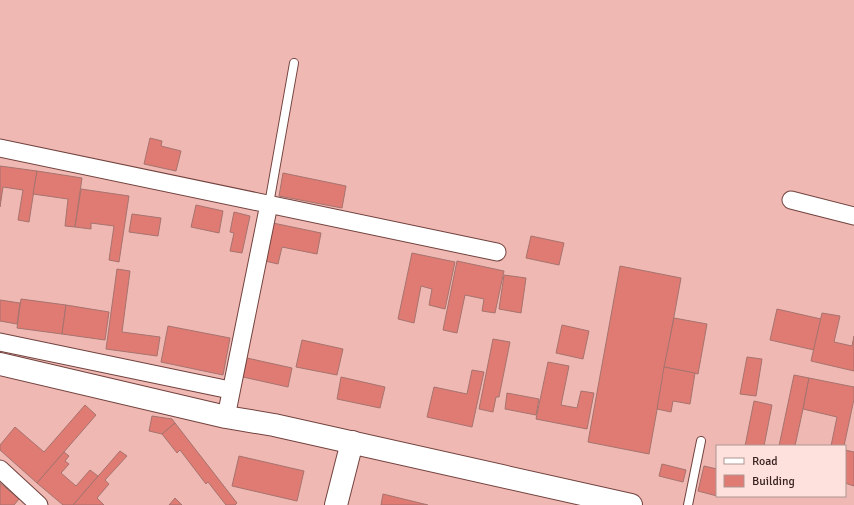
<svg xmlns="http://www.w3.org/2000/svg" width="854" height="505" font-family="Signika,sans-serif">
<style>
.building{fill:#e07b74;stroke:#a6736e}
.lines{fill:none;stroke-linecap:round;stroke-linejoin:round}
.lane-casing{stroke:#72433f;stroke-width:10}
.street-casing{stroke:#72433f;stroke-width:19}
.secondary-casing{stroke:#72433f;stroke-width:24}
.primary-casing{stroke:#72433f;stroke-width:24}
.lane{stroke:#fff;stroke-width:8}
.street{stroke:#fff;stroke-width:17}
.secondary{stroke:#fff;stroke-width:22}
.primary{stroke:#fff;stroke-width:22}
</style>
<rect width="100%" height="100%" fill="#f0b8b2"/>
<g class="building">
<polygon points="150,138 162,141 161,146 181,151 176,171 144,164"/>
<polygon points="0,166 37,171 29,222 18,220 23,190 3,187 0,207"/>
<polygon points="37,171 82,178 75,227 65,226 68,199 33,194"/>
<polygon points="283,173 346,186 342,208 279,196"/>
<polygon points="81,189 129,196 119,262 109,260 114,226 91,223 91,229 75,227"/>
<polygon points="196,205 223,211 219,233 191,227"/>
<polygon points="234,212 250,216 242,253 230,251 234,233 230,232"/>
<polygon points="132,214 161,218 158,236 129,232"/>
<polygon points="273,223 321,233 317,254 282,247 278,264 265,261"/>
<polygon points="531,236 564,243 559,265 526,258"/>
<polygon points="412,253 455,262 445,309 429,305 432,289 421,286 414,323 398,319"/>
<polygon points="457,261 504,271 495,313 482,311 484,299 465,295 457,333 443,330"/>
<polygon points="620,266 681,278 649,454 588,442"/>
<polygon points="117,269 130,271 122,332 160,337 157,356 106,349"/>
<polygon points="504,275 526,278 521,313 499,309"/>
<polygon points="21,299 66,305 62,334 17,328"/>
<polygon points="0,300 20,303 17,324 0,321"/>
<polygon points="66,305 109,312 105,340 62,334"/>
<polygon points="777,309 821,319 814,350 770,340"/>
<polygon points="822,313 840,316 834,342 852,346 854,336 854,371 811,361"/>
<polygon points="674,318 707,324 698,374 664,367"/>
<polygon points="562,325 589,331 583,359 556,353"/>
<polygon points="168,326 230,338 223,375 161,362"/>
<polygon points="493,339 510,342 499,397 496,397 493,412 479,409"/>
<polygon points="302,340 343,349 337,375 296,367"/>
<polygon points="747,357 762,359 756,396 740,394"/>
<polygon points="247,358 292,368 288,387 243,377"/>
<polygon points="548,362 569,366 561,405 577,408 581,391 594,393 587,429 536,419"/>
<polygon points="664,367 695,373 690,404 673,401 671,412 657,409"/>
<polygon points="472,370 484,372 472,427 427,417 434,387 467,394"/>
<polygon points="794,375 809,378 803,409 795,446 779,446"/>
<polygon points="341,377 385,387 380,408 337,399"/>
<polygon points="809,378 854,387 854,399 844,446 831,446 837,417 803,409"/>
<polygon points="507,393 539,399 536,415 505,409"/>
<polygon points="754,401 772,405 764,446 745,446"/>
<polygon points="85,405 96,415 37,483 0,450 0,445 15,427 44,452"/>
<polygon points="152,416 172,419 175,423 162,434 149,431"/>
<polygon points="175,423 237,503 235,505 226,505 208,482 206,484 180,450 177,453 162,434"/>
<polygon points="845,450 854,452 854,486 845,483"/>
<polygon points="120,451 127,456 105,480 109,484 97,498 104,505 73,505"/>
<polygon points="64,452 69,456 65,461 69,464 61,473 76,486 90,470 98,476 73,505 63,505 37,483"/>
<polygon points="239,456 304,471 297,501 232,486"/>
<polygon points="662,464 686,470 683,482 659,476"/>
<polygon points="704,466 717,469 717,496 698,491"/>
<polygon points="0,483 19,499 14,505 0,505"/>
<polygon points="383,494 428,505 381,505"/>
<polygon points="175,498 182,505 169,505"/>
</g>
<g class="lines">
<g class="lane-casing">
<g id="lane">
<polyline points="269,204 294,63"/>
<polyline points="688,505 701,441"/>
</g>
</g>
<g class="street-casing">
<g id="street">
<polyline points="0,148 497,252"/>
<polyline points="791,200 854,216"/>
<polyline points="0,342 230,390"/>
<polyline points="226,417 269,204"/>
<polyline points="0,469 39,505"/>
</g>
</g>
<g class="secondary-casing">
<polyline id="secondary" points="336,505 352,442"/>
</g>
<g class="primary-casing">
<polyline id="primary" points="0,364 226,417 274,425 631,505"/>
</g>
<use href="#lane" class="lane"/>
<use href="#street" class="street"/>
<use href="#secondary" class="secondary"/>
<use href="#primary" class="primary"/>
</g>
<rect x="716" y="445" width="130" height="52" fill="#fee1dd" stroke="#ae9591"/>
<rect x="724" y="458" width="20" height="6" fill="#ffffff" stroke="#ae9591"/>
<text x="752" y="465" font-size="12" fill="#372220">Road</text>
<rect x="724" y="475" width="20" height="12" fill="#e07b74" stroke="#ae9591"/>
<text x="752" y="485" font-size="12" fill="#372220">Building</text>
</svg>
